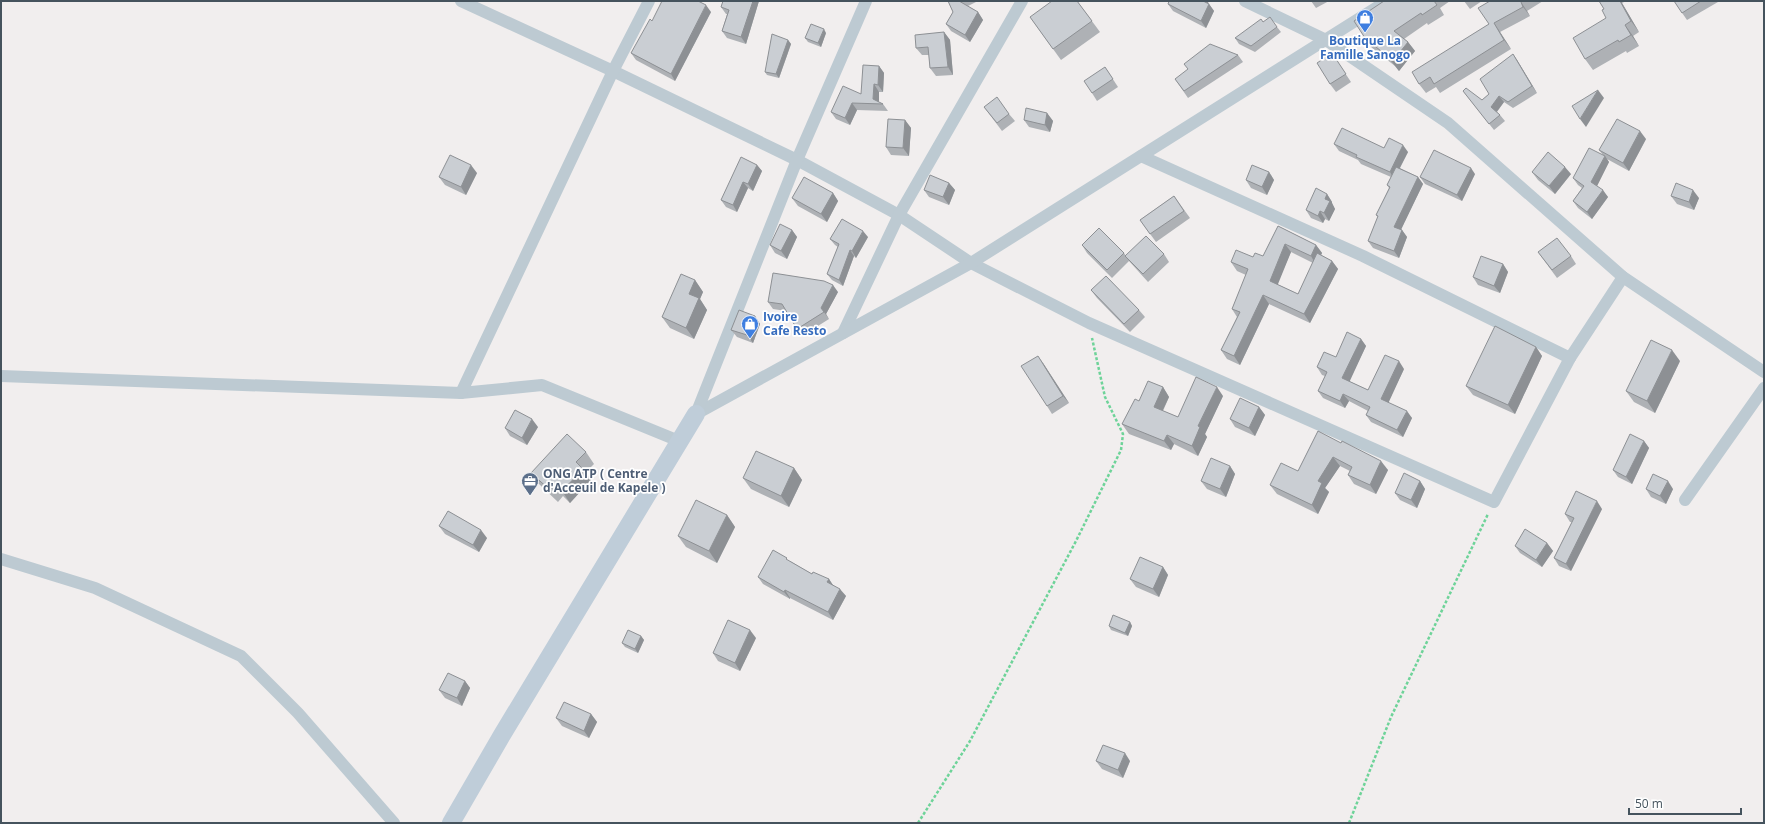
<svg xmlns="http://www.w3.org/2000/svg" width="1765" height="824" font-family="'Open Sans',sans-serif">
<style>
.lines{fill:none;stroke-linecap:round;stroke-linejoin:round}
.path{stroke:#6ed399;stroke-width:2.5;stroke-dasharray:3 2;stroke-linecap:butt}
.street{stroke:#bdcad2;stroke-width:12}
.secondary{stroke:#bfcdd9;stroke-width:18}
.wall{fill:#aeb1b5;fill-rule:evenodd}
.shaded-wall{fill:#8d9094}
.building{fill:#caced3;stroke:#8d9094}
.labels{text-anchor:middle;stroke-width:3.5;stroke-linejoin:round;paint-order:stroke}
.shop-label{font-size:12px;font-weight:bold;fill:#366cbe;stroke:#fff}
.service-label{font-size:12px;font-weight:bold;fill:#4e5e75;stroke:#fff;text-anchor:start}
</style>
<rect width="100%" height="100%" fill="#f1eeee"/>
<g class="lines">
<g class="path">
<polyline points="918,823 970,741 1076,541 1121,450 1123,434 1105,397 1092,338"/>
<polyline points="1349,823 1391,717 1488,514"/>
</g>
<g class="street">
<polyline points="461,1 613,71 797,160 899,215 971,263 1089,323 1494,502 1570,358 1623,277"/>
<polyline points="1245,1 1326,40 1448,123 1623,277 1764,372"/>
<polyline points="1141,156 1363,256 1570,358"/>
<polyline points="843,333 899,215 1022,1"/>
<polyline points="1,376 461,393 542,385 679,441"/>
<polyline points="461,393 613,71 649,1"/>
<polyline points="696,414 971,263 1387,1"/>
<polyline points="696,414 797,160 866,1"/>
<polyline points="1685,500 1764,388"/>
<polyline points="1,559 95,588 241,656 298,713 394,823"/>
</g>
<polyline class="secondary" points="451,823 502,735 696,414"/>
</g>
<g class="wall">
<polygon points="723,1 759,1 746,44 727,38 722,31 727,14 726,14 721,7"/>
<polygon points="948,1 978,1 968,6 978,12 983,20 970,42 951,31 946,24 953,12"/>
<polygon points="1077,1 1100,32 1061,60 1030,17"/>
<polygon points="1311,1 1329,1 1316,8"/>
<polygon points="1384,1 1450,1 1440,8 1444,15 1428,25 1427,23 1404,39 1408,42 1415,51 1399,71 1395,66 1372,48 1365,38"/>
<polygon points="1464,1 1482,1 1470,9"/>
<polygon points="1490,1 1543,1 1527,11 1530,16 1500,32 1511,49 1440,93 1436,87 1426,93 1419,84 1489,24"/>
<polygon points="1599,1 1626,1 1622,3 1639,32 1633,36 1639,46 1627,53 1626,51 1593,70 1585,59 1606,18 1604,9"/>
<polygon points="1674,1 1717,1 1718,2 1687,20"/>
<polygon points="1168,4 1209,4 1214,11 1206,28 1173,11"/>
<polygon points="711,12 675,81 636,60 631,53 652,21"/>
<polygon points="1263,22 1277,27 1281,32 1255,52 1239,44 1235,38"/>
<polygon points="944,32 950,40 953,75 936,76 930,68 929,55 922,55 916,48"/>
<polygon points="826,33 821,47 808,42 805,38"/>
<polygon points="788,40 791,44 779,78 767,75 765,72"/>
<polygon points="1513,54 1517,60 1537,93 1513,108 1504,102 1497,112 1500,115 1505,121 1494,130 1463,91 1482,100 1489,94"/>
<polygon points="1238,55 1243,62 1188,98 1175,79"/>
<polygon points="1337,61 1351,82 1336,92 1330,84"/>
<polygon points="879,66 884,73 883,92 879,92 879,102 883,104 888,111 857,110 850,125 836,119 831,112 861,94"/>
<polygon points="1105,67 1118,87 1097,101 1092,93"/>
<polygon points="984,107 1009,114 1015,121 1002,131"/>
<polygon points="1047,113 1053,121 1050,132 1029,127 1024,120"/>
<polygon points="905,120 911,128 909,156 891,155 886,147"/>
<polygon points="1646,139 1629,171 1607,159 1609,162 1597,186 1608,197 1592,219 1578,208 1573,201 1582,188 1578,185 1573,178 1603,155 1599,150"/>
<polygon points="1334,144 1384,148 1408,152 1400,168 1418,177 1423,184 1401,229 1402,230 1407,237 1399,258 1373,248 1368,241 1378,217 1376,215 1389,188 1387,185 1391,177 1361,164 1358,160 1339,151"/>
<polygon points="757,165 762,171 753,191 748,188 737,212 726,207 721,200"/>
<polygon points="1269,172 1274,180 1267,195 1251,188 1246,180"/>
<polygon points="1532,172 1571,174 1555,194 1538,180"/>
<polygon points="477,173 466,195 445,185 439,177"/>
<polygon points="1475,174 1462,201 1425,184 1420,177"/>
<polygon points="949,183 955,190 949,205 929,197 924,190"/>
<polygon points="833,193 838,201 827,222 798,206 792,198"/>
<polygon points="1327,194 1332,202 1332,203 1335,209 1329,221 1325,219 1323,223 1311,218 1306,210"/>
<polygon points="1174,196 1190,218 1156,242 1140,220"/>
<polygon points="1671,196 1699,198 1694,210 1677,204"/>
<path d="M1278,226L1316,245L1322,253L1321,255L1332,261L1338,269L1310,323L1269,304L1240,365L1227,359L1221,350L1237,317L1232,309L1246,275L1237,271L1231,262L1253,257L1263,256ZM1291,252L1313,263L1298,294L1277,284Z"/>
<polygon points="792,230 797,237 787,259 775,253 770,245"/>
<polygon points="868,237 856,258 854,256 843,286 832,280 827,274 838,247 835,245 830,239"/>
<polygon points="1082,245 1124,253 1126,256 1164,254 1169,262 1148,282 1129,261 1112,278 1087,253"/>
<polygon points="1538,252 1571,256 1576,264 1557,278"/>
<polygon points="1503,264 1508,272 1500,293 1478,285 1473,277"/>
<polygon points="695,280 703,292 700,299 707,310 694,339 670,328 662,317"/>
<polygon points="1091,290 1139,310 1145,317 1130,332 1097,298"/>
<polygon points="838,292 826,314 829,319 802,336 786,311 773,309 768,302"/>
<polygon points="755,316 760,324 753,343 737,337 731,330"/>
<polygon points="1361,339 1366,346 1349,381 1368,390 1404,369 1388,402 1412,418 1403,437 1371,422 1366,415 1368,411 1349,401 1345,408 1323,398 1318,391 1325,376 1322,375 1317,367 1336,357"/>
<polygon points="1536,347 1542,356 1515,414 1473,395 1466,386"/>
<polygon points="1680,361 1655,413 1634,402 1626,391"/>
<polygon points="1043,363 1069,403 1052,414 1047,406"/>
<polygon points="1163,387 1169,397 1163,411 1178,417 1223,396 1205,434 1207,437 1198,456 1174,444 1171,450 1129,434 1122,424 1139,401"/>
<polygon points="1259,407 1265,415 1255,436 1235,427 1230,419"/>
<polygon points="538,427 527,445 510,436 505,428"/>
<polygon points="1318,431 1388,470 1376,494 1354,484 1348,475 1350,471 1340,466 1325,488 1329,492 1318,514 1277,494 1270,485 1298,471"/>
<polygon points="1644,441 1649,448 1632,484 1618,477 1613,470"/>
<polygon points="586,452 594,464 586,472 591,480 570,503 563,496 558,502 539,484 531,473"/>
<polygon points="1230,466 1235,474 1226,497 1207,489 1201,481"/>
<polygon points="794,468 802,480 789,507 751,489 743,478"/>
<polygon points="1420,481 1425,489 1417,508 1400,500 1395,493"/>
<polygon points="1646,489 1673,489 1666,504 1651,497"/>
<polygon points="1602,509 1571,571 1559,566 1554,558 1572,522 1570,522 1565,514"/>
<polygon points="727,515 735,527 717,563 686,547 678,536"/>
<polygon points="439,526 487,538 479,552 445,534"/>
<polygon points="1547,543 1553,551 1542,567 1520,553 1515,546"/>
<polygon points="790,561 812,574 829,579 833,585 846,596 833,620 790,598 790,599 763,584 758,577"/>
<polygon points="1163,567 1168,575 1159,597 1136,587 1130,579"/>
<polygon points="1130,622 1132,626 1128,636 1111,630 1109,626"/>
<polygon points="641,636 644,640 638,653 625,647 622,643"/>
<polygon points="756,638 740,671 718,661 713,653"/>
<polygon points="465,681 470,688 462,706 445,698 439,690"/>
<polygon points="591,714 597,722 589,738 562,726 556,718"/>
<polygon points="1096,761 1130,761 1123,778 1102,769"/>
</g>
<g class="shaded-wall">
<polygon points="753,1 759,1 746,44 741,37"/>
<polygon points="1202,1 1209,1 1206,7"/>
<polygon points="1620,1 1621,1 1622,3 1639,32 1631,21"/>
<polygon points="1521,2 1527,11 1530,16 1523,7"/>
<polygon points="1209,4 1214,11 1206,28 1201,21"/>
<polygon points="706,5 711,12 675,81 671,74"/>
<polygon points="978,12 983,20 970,42 965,35"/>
<polygon points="1494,23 1500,32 1511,49 1504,40"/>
<polygon points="1625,25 1633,36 1639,46 1631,35"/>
<polygon points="824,29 826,33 821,47 818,43"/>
<polygon points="944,32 950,40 953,75 948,67"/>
<polygon points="788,40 791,44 779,78 776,74"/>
<polygon points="1408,42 1415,51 1399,71 1392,62"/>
<polygon points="1513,54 1517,60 1537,93 1532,86"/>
<polygon points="879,66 884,73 883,92 878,85"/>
<polygon points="874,84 879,92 879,103 873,99"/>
<polygon points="1598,90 1604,98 1586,127 1580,119"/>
<polygon points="1499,96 1504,102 1495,114 1491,107"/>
<polygon points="852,103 857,110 850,125 845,118"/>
<polygon points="1047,113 1053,121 1050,132 1045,125"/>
<polygon points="905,120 911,128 909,156 903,148"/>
<polygon points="1640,131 1646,139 1629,171 1623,163"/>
<polygon points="1403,145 1408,152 1394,179 1390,172"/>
<polygon points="1605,156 1609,162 1596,188 1591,182"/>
<polygon points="471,165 477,173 466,195 461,187"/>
<polygon points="757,165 762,171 753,191 748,184"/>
<polygon points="1565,167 1571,174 1555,194 1549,186"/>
<polygon points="1471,168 1475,174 1462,201 1457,195"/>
<polygon points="1269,172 1274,180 1267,195 1262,187"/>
<polygon points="1418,177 1423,184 1399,234 1394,227"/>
<polygon points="743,182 748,188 737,212 733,205"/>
<polygon points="949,183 955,190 949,205 943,197"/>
<polygon points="1603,190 1608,197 1592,219 1587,212"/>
<polygon points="1693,190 1699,198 1694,210 1689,202"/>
<polygon points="833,193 838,201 827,222 821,214"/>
<polygon points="1327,194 1332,202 1332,203 1335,209 1329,221 1324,213 1325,199"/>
<polygon points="1320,211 1325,219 1323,223 1318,216"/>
<polygon points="792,230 797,237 787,259 781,251"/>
<polygon points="1402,230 1407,237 1399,258 1394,251"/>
<polygon points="863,231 868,237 856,258 852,251"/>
<polygon points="1285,244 1291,252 1276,289 1270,281"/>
<polygon points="1316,245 1322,253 1316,265 1311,256"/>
<polygon points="850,250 854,256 843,286 839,280"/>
<polygon points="1332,261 1338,269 1310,323 1304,314"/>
<polygon points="1503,264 1508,272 1500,293 1494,286"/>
<polygon points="695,280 703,292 700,299 707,310 694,339 686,328 689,294"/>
<polygon points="833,285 838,292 826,314 829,319 821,308"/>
<polygon points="1263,295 1269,304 1240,365 1234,356"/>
<polygon points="755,316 760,324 753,343 747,335"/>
<polygon points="1361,339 1366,346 1348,385 1342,378"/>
<polygon points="1536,347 1542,356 1515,414 1508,405"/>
<polygon points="1672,350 1680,361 1655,413 1647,401"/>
<polygon points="1038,356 1043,363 1069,403 1063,396"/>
<polygon points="1399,361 1404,369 1387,406 1381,399"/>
<polygon points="1163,387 1169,397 1160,416 1154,407"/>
<polygon points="1217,387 1223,396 1205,434 1207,437 1198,456 1192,446 1198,426"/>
<polygon points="1343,394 1349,401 1345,408 1340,401"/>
<polygon points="1259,407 1265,415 1255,436 1249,428"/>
<polygon points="1407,411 1412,418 1403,437 1397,430"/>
<polygon points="532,419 538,427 527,445 522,438"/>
<polygon points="1167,435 1174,444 1171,450 1164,441"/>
<polygon points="1644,441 1649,448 1632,484 1626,477"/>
<polygon points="1333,457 1340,466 1325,488 1329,492 1318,514 1312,505 1318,481"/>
<polygon points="1381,461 1388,470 1376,494 1370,485"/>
<polygon points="1230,466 1235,474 1226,497 1220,489"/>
<polygon points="794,468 802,480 789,507 781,496"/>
<polygon points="583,469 591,480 570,503 562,491"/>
<polygon points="1420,481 1425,489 1417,508 1411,500"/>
<polygon points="1668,481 1673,489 1666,504 1660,496"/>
<polygon points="1597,501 1602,509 1571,571 1566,564"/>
<polygon points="727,515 735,527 717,563 709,551"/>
<polygon points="481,530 487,538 479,552 473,545"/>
<polygon points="1547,543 1553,551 1542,567 1536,560"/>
<polygon points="1163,567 1168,575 1159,597 1153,589"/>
<polygon points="829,579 834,587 827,582"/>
<polygon points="840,589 846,596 833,620 828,612"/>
<polygon points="785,590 790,598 790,599 784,592"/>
<polygon points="1130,622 1132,626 1128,636 1125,633"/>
<polygon points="750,630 756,638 740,671 735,663"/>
<polygon points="641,636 644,640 638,653 635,649"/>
<polygon points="465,681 470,688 462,706 457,698"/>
<polygon points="591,714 597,722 589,738 584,731"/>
<polygon points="1125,753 1130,761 1123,778 1118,770"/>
</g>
<g class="building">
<polygon points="662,1 698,1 706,5 671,74 631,53 650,19 652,21"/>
<polygon points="723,1 753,1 741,37 722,31 729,10 721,7"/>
<polygon points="948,1 959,1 978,12 965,35 946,24 953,12"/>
<polygon points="1052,1 1077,1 1092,21 1053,49 1030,17"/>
<polygon points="1169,1 1203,1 1209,4 1201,21 1168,4"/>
<polygon points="1384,1 1434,1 1437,5 1422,15 1421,13 1394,31 1408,42 1392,62 1392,60 1365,38 1354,21"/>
<polygon points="1490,1 1522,1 1521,2 1523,7 1494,23 1504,40 1434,84 1430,77 1419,84 1412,72 1489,24 1478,8"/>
<polygon points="1599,1 1620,1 1631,21 1625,25 1631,35 1619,42 1618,40 1585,59 1573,38 1606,18 1602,10 1604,9"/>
<polygon points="1674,1 1701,1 1682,13"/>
<polygon points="1270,17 1277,27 1251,46 1235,38 1261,19 1263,22"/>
<polygon points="811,24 824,29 818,43 805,38"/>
<polygon points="944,32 948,67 930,68 928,47 916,48 915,35"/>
<polygon points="772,34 788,40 776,74 765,72"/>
<polygon points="1210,44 1238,55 1184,91 1175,79 1188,69 1184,64"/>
<polygon points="1332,53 1346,74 1330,84 1317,63"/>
<polygon points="1513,54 1532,86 1508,102 1499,96 1491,107 1500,115 1489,124 1463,91 1466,88 1482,100 1489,94 1480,79"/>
<polygon points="863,65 879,66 878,85 874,84 873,99 883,104 852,103 845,118 831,112 843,86 861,94"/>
<polygon points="1105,67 1113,79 1092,93 1084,81"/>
<polygon points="1598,90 1580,119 1572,106"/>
<polygon points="997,97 1009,114 997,123 984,107"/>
<polygon points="1026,108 1047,113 1045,125 1024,120"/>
<polygon points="888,119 905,120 903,148 886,147"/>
<polygon points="1617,119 1640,131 1623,163 1599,150"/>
<polygon points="1342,128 1384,148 1389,138 1403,145 1390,172 1356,157 1357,155 1334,144"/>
<polygon points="1589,148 1605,156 1591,182 1603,190 1587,212 1573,201 1584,186 1573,178"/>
<polygon points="1434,150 1471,168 1457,195 1420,177"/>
<polygon points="1548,152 1565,167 1549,186 1532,172"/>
<polygon points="450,155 471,165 461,187 439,177"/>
<polygon points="741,157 757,165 748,184 743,182 733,205 721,200"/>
<polygon points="1252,165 1269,172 1262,187 1246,180"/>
<polygon points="1396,167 1418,177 1394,227 1402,230 1394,251 1368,241 1378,216 1376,215 1390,187 1387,185"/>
<polygon points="930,175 949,183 943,197 924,190"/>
<polygon points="804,177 833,193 821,214 792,198"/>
<polygon points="1676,183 1693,190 1689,202 1671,196"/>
<polygon points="1316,188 1327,194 1325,199 1330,201 1324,213 1320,211 1318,216 1306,210"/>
<polygon points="1174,196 1184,211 1150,234 1140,220"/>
<polygon points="842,219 863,231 852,251 850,250 839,280 827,274 839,244 830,239"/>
<polygon points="780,224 792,230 781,251 770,245"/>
<polygon points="1278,226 1316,245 1311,256 1285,244 1270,281 1298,294 1317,253 1332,261 1304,314 1263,295 1234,356 1221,350 1240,312 1232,309 1248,269 1231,262 1236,250 1253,257 1255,253 1263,256"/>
<polygon points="1099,228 1124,253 1107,270 1082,245"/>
<polygon points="1146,236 1164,254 1143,274 1125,256"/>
<polygon points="1557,238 1571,256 1552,270 1538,252"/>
<polygon points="1481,256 1503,264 1494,286 1473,277"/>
<polygon points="773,273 824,281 833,285 821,308 824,312 797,329 782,304 768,302"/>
<polygon points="681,274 695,280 689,294 699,298 686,328 662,317"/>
<polygon points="1106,276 1139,310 1124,324 1091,290"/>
<polygon points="739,310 755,316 747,335 731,330"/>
<polygon points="1495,326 1536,347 1508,405 1466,386"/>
<polygon points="1347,332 1361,339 1342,378 1368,390 1385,355 1399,361 1381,399 1407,411 1397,430 1366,415 1370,407 1343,394 1340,401 1318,391 1327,372 1317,367 1324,352 1336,357"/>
<polygon points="1651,340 1672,350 1647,401 1626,391"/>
<polygon points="1038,356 1063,396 1047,406 1021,366"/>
<polygon points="1196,377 1217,387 1198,426 1200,427 1192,446 1167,435 1164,441 1122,424 1135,399 1139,401 1148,381 1163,387 1154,407 1178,417"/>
<polygon points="1240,398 1259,407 1249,428 1230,419"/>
<polygon points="515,410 532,419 522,438 505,428"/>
<polygon points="1318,431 1341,443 1342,441 1381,461 1370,485 1348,475 1352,467 1333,457 1318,481 1322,483 1312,505 1270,485 1281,463 1298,471"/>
<polygon points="567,434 586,452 576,462 583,469 562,491 555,485 550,490 531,473"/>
<polygon points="1630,434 1644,441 1626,477 1613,470"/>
<polygon points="756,451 794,468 781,496 743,478"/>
<polygon points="1211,458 1230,466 1220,489 1201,481"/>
<polygon points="1404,473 1420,481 1411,500 1395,493"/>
<polygon points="1653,474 1668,481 1660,496 1646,489"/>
<polygon points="1576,491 1597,501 1566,564 1554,558 1574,518 1565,514"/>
<polygon points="696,500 727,515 709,551 678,536"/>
<polygon points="448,511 481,530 473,545 439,526"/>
<polygon points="1525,529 1547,543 1536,560 1515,546"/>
<polygon points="773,550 787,558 786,559 812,574 813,572 829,579 827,582 840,589 828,612 785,590 784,592 758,577"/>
<polygon points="1140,557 1163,567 1153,589 1130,579"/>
<polygon points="1113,615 1130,622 1125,633 1109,626"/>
<polygon points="728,620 750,630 735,663 713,653"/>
<polygon points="628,630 641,636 635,649 622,643"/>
<polygon points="448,673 465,681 457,698 439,690"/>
<polygon points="564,702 591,714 584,731 556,718"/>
<polygon points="1103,745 1125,753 1118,770 1096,761"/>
</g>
<defs>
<g id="shop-pin" transform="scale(0.9)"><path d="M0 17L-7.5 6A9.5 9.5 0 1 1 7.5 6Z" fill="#3f7fe0" stroke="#fff"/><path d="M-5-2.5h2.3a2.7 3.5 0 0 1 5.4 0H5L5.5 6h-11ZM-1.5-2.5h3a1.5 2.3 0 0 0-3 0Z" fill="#fff"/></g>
<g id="office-pin" transform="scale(0.9)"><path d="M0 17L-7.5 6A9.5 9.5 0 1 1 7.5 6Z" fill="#5c6f8a" stroke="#fff"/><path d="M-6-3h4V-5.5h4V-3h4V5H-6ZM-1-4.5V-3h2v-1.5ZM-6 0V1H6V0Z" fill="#fff"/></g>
</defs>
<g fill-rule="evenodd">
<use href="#shop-pin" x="1365" y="18"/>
<use href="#shop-pin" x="750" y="324"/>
<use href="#office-pin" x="530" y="481"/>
</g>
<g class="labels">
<g class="shop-label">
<text x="1365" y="45">Boutique La<tspan x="1365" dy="14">Famille Sanogo</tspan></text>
<text x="763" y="321" text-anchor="start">Ivoire<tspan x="763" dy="14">Cafe Resto</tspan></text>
</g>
<g class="service-label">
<text x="543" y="478">ONG ATP ( Centre<tspan x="543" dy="14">d'Acceuil de Kapele )</tspan></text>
</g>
</g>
<rect width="1765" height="824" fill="none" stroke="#45535d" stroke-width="4"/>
<path d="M1629 808v6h112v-6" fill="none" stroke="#45535d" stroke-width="2"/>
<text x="1635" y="808" font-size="12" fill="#45535d" stroke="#ffffff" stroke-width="3" paint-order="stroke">50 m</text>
</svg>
